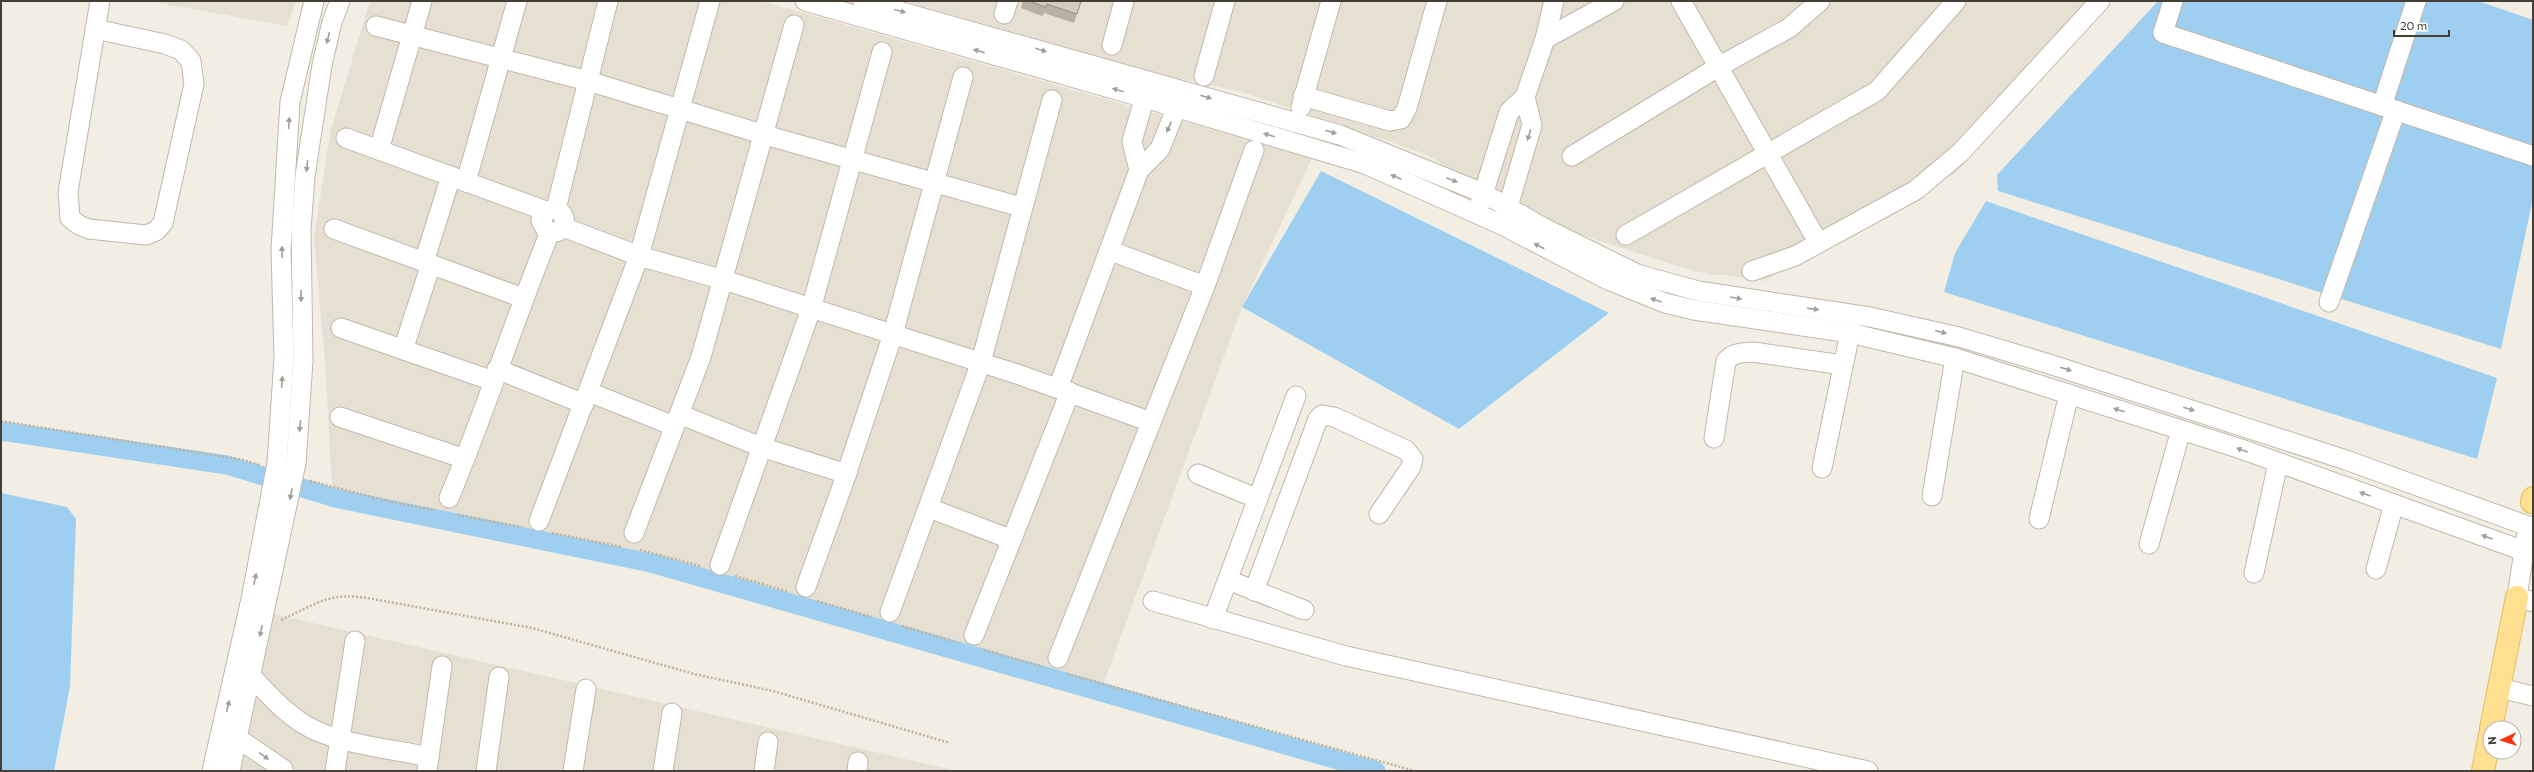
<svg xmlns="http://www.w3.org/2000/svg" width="2534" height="772" font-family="Commissioner,sans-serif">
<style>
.residential{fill:#e6e0d2}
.water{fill:#9ecff1}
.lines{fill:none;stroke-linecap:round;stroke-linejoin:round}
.canal{stroke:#9ecff1;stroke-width:19}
.minor-casing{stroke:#c1b8a9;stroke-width:21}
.major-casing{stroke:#e5bc5f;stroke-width:24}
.path{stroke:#c0b197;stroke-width:2.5;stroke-dasharray:2 2;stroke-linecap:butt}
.minor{stroke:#fff;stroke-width:19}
.major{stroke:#ffdf90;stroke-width:22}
.wall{fill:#b9afa2}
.building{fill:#d7ccbc;stroke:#968f84}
.oneway{fill:#a29e9a}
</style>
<rect width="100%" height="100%" fill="#f2eee4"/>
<g class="residential">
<polygon points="148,1 296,1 287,26"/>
<polygon points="370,1 762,1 1312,158 1242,307 1103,685 588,551 332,488 326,374 314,237 331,129"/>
<polygon points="904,1 2108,1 1957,172 1764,281 1725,275 1711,275 1677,266 1526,217 1426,154 1242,92 1163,75"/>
<polygon points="265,612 628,695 957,771 241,771"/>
</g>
<g class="water">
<polygon points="2158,1 2478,1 2533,20 2533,198 2501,349 1998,191 1997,175"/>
<polygon points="1321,171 1609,313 1459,429 1242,307"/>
<polygon points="1986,201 2497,378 2477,459 1944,292 1955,253"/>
<polygon points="1,493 67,507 76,519 70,686 54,771 1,771"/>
</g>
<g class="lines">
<polyline class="canal" points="1,431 227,465 335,498 651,563 1376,771"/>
<g class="minor-casing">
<g id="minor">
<polyline points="805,1 1145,98 1365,164 1502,225 1608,280 1665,303 1694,310 1850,333 1955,358 2241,449 2524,551"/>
<polyline points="863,1 1340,135 1483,193 1544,228 1637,274 1698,291 1870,317 1959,337 2046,363 2346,460 2528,526"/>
<polyline points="1681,1 1818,242"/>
<polyline points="2173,1 2163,33 2533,156"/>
<polyline points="1004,14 1008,1"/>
<polyline points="376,26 588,81 765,135 1021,207"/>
<polyline points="95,29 165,44 181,50 191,61 194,84 163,223 156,231 146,235 89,229 79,225 70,218 68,192 100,1"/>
<polyline points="1545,39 1614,1"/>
<polyline points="1112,45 1124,1"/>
<polyline points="1204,76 1225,1"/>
<polyline points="1303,96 1390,121 1401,119 1407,108 1437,1"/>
<polyline points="2382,106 2416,1"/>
<polyline points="1301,107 1331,1"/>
<path d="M346,138L546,211L556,209C572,217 563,239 546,230L541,220L546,211"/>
<polyline points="379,150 422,1"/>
<polyline points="1572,156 1718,67 1789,28 1820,1"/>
<polyline points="1139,170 1132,141 1148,86"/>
<polyline points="466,182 517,1"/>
<polyline points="1480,204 1509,112 1525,97 1545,39 1554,1"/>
<polyline points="556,209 608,1"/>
<polyline points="1505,217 1532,125 1525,97"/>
<polyline points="563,227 639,256 724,280 1020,375 1151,422"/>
<polyline points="334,229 523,298"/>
<polyline points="1626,235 1877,91 1956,1"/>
<polyline points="1111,251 1205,286"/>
<polyline points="424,262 451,176"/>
<polyline points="1752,271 1795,256 1916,190 1961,152 2100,1"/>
<polyline points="2329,302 2396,110"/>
<polyline points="341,328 493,381"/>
<polyline points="403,350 431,264"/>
<polyline points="497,369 584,404"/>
<polyline points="1058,388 1139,170 1160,149 1181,96"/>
<polyline points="589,392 674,426"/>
<polyline points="679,414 761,447 847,474"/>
<polyline points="340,417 465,459"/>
<path d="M1714,438L1726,361C1734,352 1742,353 1753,352L1843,365"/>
<polyline points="1822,468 1850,333"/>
<polyline points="1198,474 1258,499"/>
<polyline points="1932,496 1955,358"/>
<path d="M449,498C486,410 514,320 550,232"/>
<polyline points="929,508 1010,539"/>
<polyline points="2039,519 2069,394"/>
<polyline points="539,521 639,256 710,1"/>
<polyline points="634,533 701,357 794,25"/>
<polyline points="2526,538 2517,597 2533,602"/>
<polyline points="2149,544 2181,430"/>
<polyline points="720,565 811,309 882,52"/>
<polyline points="2376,569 2394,504"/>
<polyline points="2254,573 2278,463"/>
<polyline points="1228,580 1304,610"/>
<polyline points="806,587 843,484 893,334 963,77"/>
<polyline points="1254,591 1318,419 1322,415 1334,417 1406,450 1413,459 1411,467 1379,514"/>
<polyline points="1153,601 1346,656 1868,771"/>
<polyline points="890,612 981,362 1052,100"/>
<polyline points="1213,619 1296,396"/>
<polyline points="974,635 1070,392"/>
<polyline points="1058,658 1205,286 1254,150"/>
<path d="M251,676C268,694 284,712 305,725C336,744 393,749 429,757"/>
<polyline points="2500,688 2533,696"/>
<polyline points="227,731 283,769"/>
<polyline points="212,771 251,599 277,463 284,358 281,250 290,102 314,1"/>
<polyline points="230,771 296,463 303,361 301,230 305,176 322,65 332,22 340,1"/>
<polyline points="335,771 355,641"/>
<polyline points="427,771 442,666"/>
<polyline points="486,771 499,677"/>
<polyline points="573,771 586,689"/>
<polyline points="663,771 672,713"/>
<polyline points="764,771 768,742"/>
<polyline points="857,771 858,762"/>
</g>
</g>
<g class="major-casing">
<g id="major">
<polyline points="2532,502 2533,498"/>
<polyline points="2491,728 2517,597"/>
<polyline points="2483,771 2490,735"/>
</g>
</g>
<g class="path">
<polyline points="1,421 244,460 259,465"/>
<polyline points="310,481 392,502 435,510"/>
<polyline points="458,515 522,527"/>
<polyline points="552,533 622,547"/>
<polyline points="640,550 701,566"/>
<polyline points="735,576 789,592"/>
<polyline points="817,601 872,617"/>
<path d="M281,620C319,603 329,591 373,599L532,628L694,674L773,691L950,743"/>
<polyline points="902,626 956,642"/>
<polyline points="984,650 1043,667"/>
<polyline points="1067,674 1415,771"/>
</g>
<use href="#minor" class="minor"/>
<use href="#major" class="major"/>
</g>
<polygon class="wall" points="1023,1 1081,1 1074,23 1044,13 1042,16 1021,8"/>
<polygon class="building" points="1029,1 1081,1 1077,14 1047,4 1046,7"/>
<defs><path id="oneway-solid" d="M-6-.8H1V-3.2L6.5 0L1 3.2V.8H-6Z"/></defs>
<g class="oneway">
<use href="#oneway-solid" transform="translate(900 11) rotate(15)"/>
<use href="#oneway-solid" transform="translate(328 38) rotate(103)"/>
<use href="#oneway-solid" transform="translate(1041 50) rotate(17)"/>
<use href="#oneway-solid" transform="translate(979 51) rotate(-164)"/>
<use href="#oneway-solid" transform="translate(1118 90) rotate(-164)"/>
<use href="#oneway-solid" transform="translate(1206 97) rotate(16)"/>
<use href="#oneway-solid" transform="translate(289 123) rotate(-87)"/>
<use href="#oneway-solid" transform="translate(1169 127) rotate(113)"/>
<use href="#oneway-solid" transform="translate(1331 132) rotate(16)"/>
<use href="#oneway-solid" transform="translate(1269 135) rotate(-164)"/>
<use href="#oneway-solid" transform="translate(1529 135) rotate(106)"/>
<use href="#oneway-solid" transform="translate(307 166) rotate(97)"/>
<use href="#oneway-solid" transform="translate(1396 177) rotate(-157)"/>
<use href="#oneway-solid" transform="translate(1452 180) rotate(22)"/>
<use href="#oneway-solid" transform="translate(1539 246) rotate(-152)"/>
<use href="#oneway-solid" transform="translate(282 252) rotate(-90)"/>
<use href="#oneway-solid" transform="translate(301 296) rotate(89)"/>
<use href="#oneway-solid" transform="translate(1736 298) rotate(10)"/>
<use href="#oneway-solid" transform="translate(1656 300) rotate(-161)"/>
<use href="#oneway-solid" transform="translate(1813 309) rotate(7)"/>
<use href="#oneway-solid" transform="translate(1941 332) rotate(14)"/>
<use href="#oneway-solid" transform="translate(2066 369) rotate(18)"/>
<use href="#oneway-solid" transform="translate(282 382) rotate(-86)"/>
<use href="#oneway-solid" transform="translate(2189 409) rotate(18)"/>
<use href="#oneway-solid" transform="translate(2119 410) rotate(-162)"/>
<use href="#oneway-solid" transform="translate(300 426) rotate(95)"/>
<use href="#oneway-solid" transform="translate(2242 450) rotate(-160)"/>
<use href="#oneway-solid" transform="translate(291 494) rotate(101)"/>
<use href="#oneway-solid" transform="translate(2365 494) rotate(-161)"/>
<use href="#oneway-solid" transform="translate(2487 537) rotate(-160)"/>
<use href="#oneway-solid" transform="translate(255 579) rotate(-78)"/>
<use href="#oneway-solid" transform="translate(261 631) rotate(102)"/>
<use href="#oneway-solid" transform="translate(228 706) rotate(-77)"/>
<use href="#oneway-solid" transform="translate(264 756) rotate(34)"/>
</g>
<rect width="2534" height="772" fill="none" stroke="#443e34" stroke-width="4"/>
<g transform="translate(2502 740) rotate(266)"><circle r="19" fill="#ffffff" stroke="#b4b2ae"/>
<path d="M0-3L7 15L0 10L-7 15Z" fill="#fd3210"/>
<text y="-6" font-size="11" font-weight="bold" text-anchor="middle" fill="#443e34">N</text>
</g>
<path d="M2394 30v6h55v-6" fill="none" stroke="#443e34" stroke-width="2"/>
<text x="2400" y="30" font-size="12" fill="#443e34" stroke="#ffffff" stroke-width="3" paint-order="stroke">20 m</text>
</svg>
